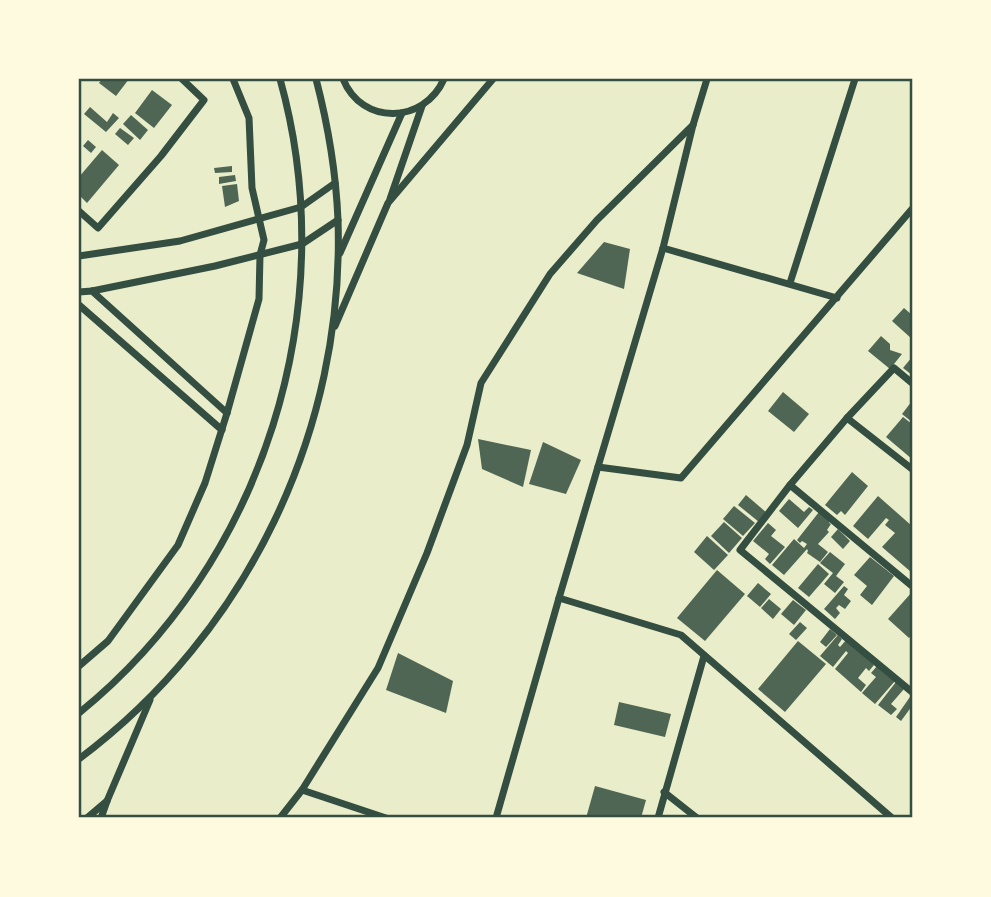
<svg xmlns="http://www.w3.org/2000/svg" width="991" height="897" font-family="'DM Sans',sans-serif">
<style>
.building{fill:#4f6655}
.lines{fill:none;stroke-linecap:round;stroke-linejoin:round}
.minor{stroke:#344e41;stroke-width:7}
.neatline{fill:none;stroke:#344e41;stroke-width:2.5}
</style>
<rect width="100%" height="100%" fill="#e9edc9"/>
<g class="building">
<polygon points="102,79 129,79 116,96 99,83"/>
<polygon points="152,90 172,105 154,128 135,113"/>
<polygon points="90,107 107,122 113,113 119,118 106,132 84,114"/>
<polygon points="131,115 148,130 140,140 123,124"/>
<polygon points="120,128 134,138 128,145 115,134"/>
<polygon points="88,140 96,147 91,153 83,146"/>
<polygon points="102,150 119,165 87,203 79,195 79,177"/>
<polygon points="232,166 232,172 215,173 214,168"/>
<polygon points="235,175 236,181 219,184 219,177"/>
<polygon points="237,184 239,201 225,207 222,186"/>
<polygon points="604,242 630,249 624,289 577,273"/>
<polygon points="904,308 912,315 912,339 892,321"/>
<polygon points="881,336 890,344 890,350 902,354 890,369 868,351"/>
<polygon points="912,357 912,375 903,368"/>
<polygon points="783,392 809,414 794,432 768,411"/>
<polygon points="912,401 912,422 902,414"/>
<polygon points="903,417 912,424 912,459 886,437"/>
<polygon points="478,439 531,450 523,487 482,469"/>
<polygon points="543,442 581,460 566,494 529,484"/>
<polygon points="852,472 868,486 845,515 841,511 837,515 825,505"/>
<polygon points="746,495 767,513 759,522 738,505"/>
<polygon points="878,496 912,526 912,571 911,572 882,547 895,533 885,525 889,520 886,518 868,539 853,526"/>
<polygon points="789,499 804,512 809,507 813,510 798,528 779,511"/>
<polygon points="734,506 755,523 743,536 723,519"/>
<polygon points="819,512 830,521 829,523 831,524 827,530 829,532 818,544 828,552 820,562 807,553 808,551 807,549 784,575 772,565 794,539 804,548 807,544 802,541 800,543 797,540"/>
<polygon points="724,522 742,538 729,553 711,536"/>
<polygon points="768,523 776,530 771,536 785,547 770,564 765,559 769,554 753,541"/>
<polygon points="838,529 850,541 843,549 831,537"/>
<polygon points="707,536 728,555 714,570 694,552"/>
<polygon points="830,552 845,564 836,576 844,582 835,593 824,584 833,573 820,563"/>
<polygon points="870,557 894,576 872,605 860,595 867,586 854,575"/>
<polygon points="818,564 829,574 809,597 798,588"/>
<polygon points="717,570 745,594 705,641 677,618"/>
<polygon points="758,583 771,594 760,607 747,596"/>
<polygon points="844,586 848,589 844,595 851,601 845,609 839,605 836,608 840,613 835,619 824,609"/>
<polygon points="912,592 912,635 909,638 888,619"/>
<polygon points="769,599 781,609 773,619 761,608"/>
<polygon points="793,600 806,610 794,625 781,614"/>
<polygon points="800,622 807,628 796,640 789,634"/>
<polygon points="830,629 837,635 826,647 820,642"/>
<polygon points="838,635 842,639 838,645 840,647 847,639 874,665 869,671 866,668 858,678 866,685 861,692 835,669 848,653 846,651 833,667 820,656"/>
<polygon points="798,641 826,664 785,712 758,689"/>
<polygon points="398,653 453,681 446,713 386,690"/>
<polygon points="877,666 895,681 875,704 862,693 876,677 871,673"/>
<polygon points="896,682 904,689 891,704 897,709 891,715 878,705"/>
<polygon points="912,694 912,706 901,721 896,717"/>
<polygon points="619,702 671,714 665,737 614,725"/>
<polygon points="595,786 646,800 641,818 586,818"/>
</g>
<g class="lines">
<g class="minor">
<path d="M343,79C362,126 424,124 444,79"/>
<polyline points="390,199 422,106"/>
<polyline points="79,211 98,228 161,156 204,100 182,79"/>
<polyline points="663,248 837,298"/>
<polyline points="340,253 402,113"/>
<polyline points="79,256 180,241 301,207 335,183"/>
<polyline points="790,283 855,79"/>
<polyline points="92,291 227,413"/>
<polyline points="79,292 92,291 215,266 302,244 338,220"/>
<polyline points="79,305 222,430"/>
<polyline points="335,326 388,203 493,79"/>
<polyline points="847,418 894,368 912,383"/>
<polyline points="598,467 681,478 912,209"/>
<polyline points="790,485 847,418 912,469"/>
<polyline points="912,586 790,485 740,550 912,692"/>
<polyline points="559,598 681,635 892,818"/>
<polyline points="79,666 108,641 178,545 205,483 227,413 259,299 260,255 264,240 252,188 249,118 233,79"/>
<path d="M79,713C264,563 344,308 280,79"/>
<path d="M79,759C247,633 345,431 338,220C336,172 328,125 316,79"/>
<polyline points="302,790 386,818"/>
<polyline points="664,792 697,818"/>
<polyline points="87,818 107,801"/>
<polyline points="101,818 107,801 150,700"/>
<polyline points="280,818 302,790 378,668 427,553 467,445 481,383 550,274 597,220 693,125"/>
<polyline points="496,818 559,598 663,248 693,125 707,79"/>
<polyline points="658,818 704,656"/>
</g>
</g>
<rect width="991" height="897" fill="none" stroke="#fefae0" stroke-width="161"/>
<rect x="80" y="80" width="831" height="736" class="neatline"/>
</svg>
